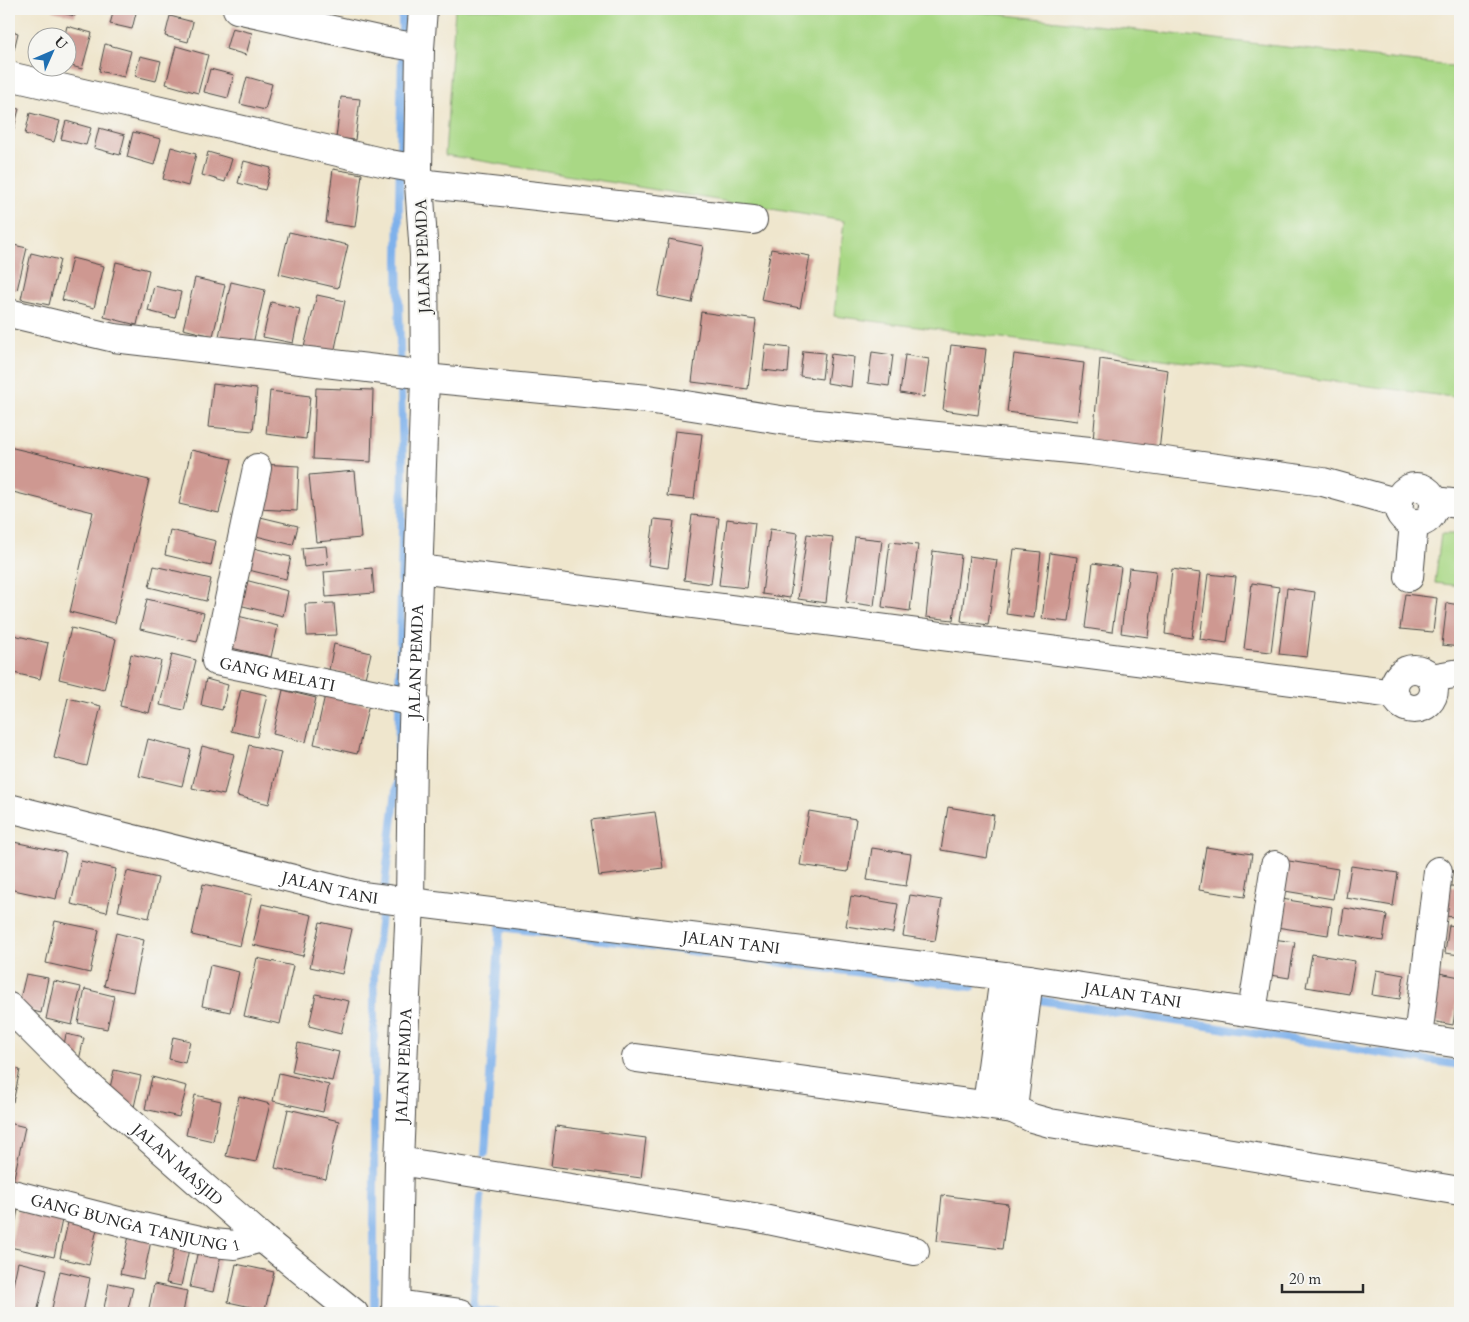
<svg xmlns="http://www.w3.org/2000/svg" width="1469" height="1322" font-family="Cardo,serif">
<style>
.green{fill:#a9d885;stroke:#6a8258}
.lines{fill:none;stroke-linecap:round;stroke-linejoin:round}
.stream{stroke:#7eb1eb;stroke-width:8}
.building{fill:#ce9891}
.minor-casing{stroke:#484743;stroke-width:30}
.minor{stroke:#fff;stroke-width:28}
.labels{text-anchor:middle;stroke-width:4;stroke-linejoin:round;paint-order:stroke}
.street-label{font-size:16px;fill:#2b2b2b;stroke:#f6f6f2}
</style>
<rect width="100%" height="100%" fill="#f6f6f2"/>
<filter id="ink" filterUnits="userSpaceOnUse"><feTurbulence type="fractalNoise" baseFrequency=".02" numOctaves="2"/><feDisplacementMap in="SourceGraphic" scale="10" xChannelSelector="R" yChannelSelector="G"/><feConvolveMatrix kernelMatrix="1 2 1 2 8 2 1 2 1" color-interpolation-filters="sRGB"/></filter>
<filter id="wash" filterUnits="userSpaceOnUse"><feTurbulence type="fractalNoise" baseFrequency=".0096" numOctaves="4" result="noise"/><feDisplacementMap in="SourceGraphic" scale="20" xChannelSelector="R" yChannelSelector="G"/><feGaussianBlur stdDeviation="1.12" result="paint"/><feColorMatrix in="noise" values="0 0 0 0 0 0 0 0 0 0 0 0 0 0 0 0 0 1.4 0 .05"/><feComposite in="paint" operator="in"/></filter>
<g filter="url(#wash)">
<rect width="100%" height="100%" fill="#efe6cd"/>
<g class="green">
<polygon points="455,9 954,9 1460,67 1460,398 834,316 844,221 445,155"/>
<polygon points="1441,534 1460,534 1460,586 1435,583"/>
</g>
<g class="lines">
<g class="stream">
<polyline points="402,9 402,39"/>
<polyline points="1038,1000 1460,1065"/>
<polyline points="485,1153 500,927 972,987"/>
<polyline points="481,1197 473,1310 500,1313"/>
<polyline points="374,1313 374,974 398,774 403,468 398,261 402,51"/>
</g>
</g>
<g id="blocks">
<g class="building">
<polygon points="54,9 77,9 75,16 53,11"/>
<polygon points="114,9 137,9 132,29 110,24"/>
<polygon points="170,16 193,22 188,42 165,36"/>
<polygon points="67,26 92,33 82,69 68,65 68,38 64,38"/>
<polygon points="232,28 252,33 246,55 226,49"/>
<polygon points="9,30 18,33 14,50 9,49"/>
<polygon points="38,34 44,37 38,38 38,56 32,54"/>
<polygon points="105,44 131,51 124,77 99,71"/>
<polygon points="176,46 208,55 198,93 166,84"/>
<polygon points="140,56 161,61 156,81 135,76"/>
<polygon points="210,69 234,75 228,98 204,92"/>
<polygon points="247,77 272,84 265,110 240,104"/>
<polygon points="341,97 360,99 355,140 336,138"/>
<polygon points="9,107 19,109 13,132 9,131"/>
<polygon points="30,113 60,121 54,142 25,134"/>
<polygon points="66,121 91,128 86,145 61,139"/>
<polygon points="99,128 125,135 120,155 94,148"/>
<polygon points="133,132 161,139 154,165 127,157"/>
<polygon points="171,147 196,154 188,186 163,179"/>
<polygon points="208,152 232,159 225,182 202,175"/>
<polygon points="244,161 271,168 265,190 238,183"/>
<polygon points="333,169 362,174 355,227 326,223"/>
<polygon points="289,232 348,245 338,288 279,274"/>
<polygon points="669,239 703,246 692,303 658,296"/>
<polygon points="9,244 27,248 17,290 9,288"/>
<polygon points="771,249 810,256 800,308 761,300"/>
<polygon points="31,253 60,260 49,305 21,299"/>
<polygon points="72,258 104,266 94,308 62,300"/>
<polygon points="116,262 149,270 137,325 104,317"/>
<polygon points="195,278 225,285 213,336 183,329"/>
<polygon points="231,282 265,290 253,344 219,336"/>
<polygon points="154,286 181,292 175,318 148,311"/>
<polygon points="317,295 345,301 333,358 303,351"/>
<polygon points="271,302 300,309 293,343 263,337"/>
<polygon points="701,312 756,320 748,389 692,382"/>
<polygon points="766,345 790,348 788,373 763,370"/>
<polygon points="951,345 986,349 978,415 943,410"/>
<polygon points="803,351 825,353 822,379 800,376"/>
<polygon points="872,352 893,355 889,386 868,383"/>
<polygon points="831,354 854,357 851,387 827,383"/>
<polygon points="1014,354 1084,363 1077,421 1007,412"/>
<polygon points="905,355 929,359 924,397 900,393"/>
<polygon points="1100,359 1168,370 1159,451 1093,441"/>
<polygon points="213,384 257,389 253,431 208,427"/>
<polygon points="316,388 373,390 371,462 313,459"/>
<polygon points="270,391 310,396 306,439 266,434"/>
<polygon points="675,431 702,434 694,499 667,496"/>
<polygon points="9,447 149,480 115,623 70,612 93,512 9,491"/>
<polygon points="191,450 232,459 219,513 179,504"/>
<polygon points="260,464 299,466 297,511 258,509"/>
<polygon points="355,471 361,538 316,542 309,475"/>
<polygon points="252,515 298,526 293,545 248,534"/>
<polygon points="692,515 719,518 711,584 684,580"/>
<polygon points="654,519 674,521 668,568 648,565"/>
<polygon points="727,519 755,523 747,588 719,585"/>
<polygon points="770,529 798,533 790,598 762,594"/>
<polygon points="170,530 216,541 211,566 165,555"/>
<polygon points="807,534 833,537 826,603 798,599"/>
<polygon points="855,537 882,540 874,606 846,602"/>
<polygon points="890,542 918,545 910,611 882,607"/>
<polygon points="245,546 291,557 286,579 240,568"/>
<polygon points="326,546 328,564 304,567 302,548"/>
<polygon points="1014,549 1041,552 1034,618 1006,614"/>
<polygon points="933,551 961,555 953,620 926,617"/>
<polygon points="1050,553 1077,557 1069,622 1042,619"/>
<polygon points="969,556 997,560 988,625 961,621"/>
<polygon points="1093,563 1121,567 1112,632 1085,628"/>
<polygon points="154,566 211,579 206,601 149,587"/>
<polygon points="372,568 374,593 326,597 324,572"/>
<polygon points="1129,568 1156,571 1148,637 1121,633"/>
<polygon points="1172,569 1200,573 1192,638 1165,634"/>
<polygon points="1208,574 1236,577 1227,643 1200,639"/>
<polygon points="241,579 288,591 283,616 235,604"/>
<polygon points="1252,583 1279,587 1271,652 1244,649"/>
<polygon points="1287,588 1315,592 1307,657 1279,654"/>
<polygon points="1405,594 1437,598 1433,632 1400,629"/>
<polygon points="147,599 204,613 197,642 140,629"/>
<polygon points="334,603 337,635 307,636 305,604"/>
<polygon points="1447,603 1460,605 1460,647 1442,645"/>
<polygon points="234,615 278,626 271,657 227,647"/>
<polygon points="71,628 116,639 104,690 59,679"/>
<polygon points="9,634 48,643 40,679 9,672"/>
<polygon points="334,644 371,653 365,678 329,670"/>
<polygon points="131,654 161,661 149,713 120,706"/>
<polygon points="172,654 196,660 184,710 160,705"/>
<polygon points="206,679 228,685 222,710 201,705"/>
<polygon points="241,689 267,695 257,737 231,731"/>
<polygon points="283,690 316,698 306,742 273,734"/>
<polygon points="325,695 369,705 357,754 314,744"/>
<polygon points="68,698 101,706 87,766 54,758"/>
<polygon points="148,739 191,750 182,786 139,776"/>
<polygon points="249,745 281,752 269,804 237,796"/>
<polygon points="202,746 234,754 224,795 192,788"/>
<polygon points="948,807 994,815 987,858 941,850"/>
<polygon points="809,811 856,819 848,872 800,865"/>
<polygon points="655,812 663,868 599,876 591,820"/>
<polygon points="9,841 66,853 56,899 9,889"/>
<polygon points="1206,847 1252,854 1245,897 1199,890"/>
<polygon points="872,848 911,854 906,886 867,880"/>
<polygon points="1283,860 1338,869 1333,899 1279,890"/>
<polygon points="81,861 116,869 107,912 71,904"/>
<polygon points="1351,866 1398,873 1393,906 1346,898"/>
<polygon points="127,871 158,878 149,918 118,911"/>
<polygon points="203,884 252,895 240,946 192,935"/>
<polygon points="1443,885 1460,887 1460,918 1439,915"/>
<polygon points="910,895 942,900 935,941 903,936"/>
<polygon points="851,896 898,904 893,933 846,926"/>
<polygon points="1275,898 1332,907 1328,935 1270,926"/>
<polygon points="262,904 312,915 303,956 253,945"/>
<polygon points="1344,908 1387,915 1383,941 1340,934"/>
<polygon points="55,921 99,930 90,973 46,963"/>
<polygon points="320,922 352,929 342,974 310,967"/>
<polygon points="1449,925 1460,927 1460,955 1445,953"/>
<polygon points="116,933 144,940 133,992 104,986"/>
<polygon points="1265,938 1295,942 1289,978 1259,973"/>
<polygon points="1312,954 1355,961 1349,994 1306,987"/>
<polygon points="257,958 293,966 280,1024 244,1016"/>
<polygon points="210,965 239,972 230,1012 202,1006"/>
<polygon points="1376,970 1404,975 1400,999 1372,995"/>
<polygon points="1434,972 1460,977 1453,1025 1426,1020"/>
<polygon points="26,974 48,978 41,1013 18,1007"/>
<polygon points="54,981 81,987 72,1025 46,1019"/>
<polygon points="85,989 114,996 107,1029 78,1023"/>
<polygon points="316,994 349,1001 341,1034 309,1026"/>
<polygon points="66,1034 84,1038 79,1060 62,1056"/>
<polygon points="173,1037 190,1041 185,1063 169,1059"/>
<polygon points="298,1043 339,1052 332,1081 292,1072"/>
<polygon points="9,1067 20,1070 13,1102 9,1101"/>
<polygon points="114,1070 141,1076 134,1107 107,1101"/>
<polygon points="279,1073 329,1085 323,1112 273,1101"/>
<polygon points="152,1077 187,1086 179,1117 145,1109"/>
<polygon points="195,1095 221,1101 213,1141 186,1135"/>
<polygon points="239,1096 270,1104 256,1162 226,1156"/>
<polygon points="288,1109 339,1121 326,1179 275,1168"/>
<polygon points="9,1123 25,1127 13,1182 9,1181"/>
<polygon points="556,1126 646,1138 641,1178 551,1166"/>
<polygon points="942,1195 1008,1204 1002,1249 937,1241"/>
<polygon points="18,1210 62,1220 54,1257 10,1247"/>
<polygon points="69,1218 98,1224 89,1265 60,1258"/>
<polygon points="129,1236 151,1241 143,1279 120,1274"/>
<polygon points="175,1246 189,1249 181,1286 166,1283"/>
<polygon points="198,1250 221,1255 213,1292 190,1287"/>
<polygon points="18,1262 47,1269 37,1313 9,1313 9,1304"/>
<polygon points="236,1264 274,1272 265,1310 228,1302"/>
<polygon points="60,1271 90,1278 83,1313 51,1313"/>
<polygon points="109,1283 133,1288 127,1313 103,1313"/>
<polygon points="154,1284 187,1291 183,1313 148,1313"/>
<polygon points="285,1309 292,1311 292,1313 284,1313"/>
</g>
</g>
</g>
<g filter="url(#ink)">
<use href="#blocks" fill-opacity="0" stroke="#484743" stroke-width="1"/>
<g class="lines">
<g class="minor-casing">
<g id="minor">
<polyline points="237,9 391,43 420,48"/>
<polyline points="9,76 390,164 418,169"/>
<polyline points="419,183 753,220"/>
<polyline points="9,313 114,338 410,373 425,373"/>
<polyline points="425,378 648,399 787,421 1090,451 1323,482 1399,503"/>
<path id="s1" d="M257,468L216,661L415,702"/>
<circle cx="1416" cy="505" r="18"/>
<polyline points="1434,501 1460,504"/>
<polyline points="419,569 1394,694"/>
<polyline points="1409,577 1414,523"/>
<circle cx="1414" cy="689" r="20"/>
<polyline points="1431,678 1460,673"/>
<path id="s2" d="M9,808L362,896L1029,979L1460,1044"/>
<polyline points="1029,979 1013,1109 1032,1118 1050,1123 1460,1191"/>
<path id="s3" d="M9,1007L79,1077L262,1238L354,1313"/>
<polyline points="1252,1012 1275,865"/>
<polyline points="1418,1038 1438,871"/>
<polyline points="636,1058 1013,1109"/>
<polyline points="987,1105 1004,976"/>
<polyline points="399,1161 754,1217 915,1251"/>
<path id="s4" d="M9,1193L142,1227L213,1243L235,1245L262,1238"/>
<polyline points="397,1304 461,1313"/>
<path id="s5" d="M396,1313L399,1161L410,901L412,754L425,378L424,255L418,169L420,48L423,9"/>
</g>
</g>
<use href="#minor" class="minor"/>
</g>
</g>
<g class="labels">
<g class="street-label">
<text transform="translate(422 256) rotate(-92)" y="6">JALAN PEMDA</text>
<text dy="6" stroke="none"><textPath href="#s5" startOffset="652">JALAN PEMDA</textPath></text>
<text dy="6" stroke="none"><textPath href="#s1" startOffset="260">GANG MELATI</textPath></text>
<text dy="6" stroke="none"><textPath href="#s2" startOffset="331">JALAN TANI</textPath></text>
<text dy="6" stroke="none"><textPath href="#s2" startOffset="736">JALAN TANI</textPath></text>
<text dy="6" stroke="none"><textPath href="#s2" startOffset="1141">JALAN TANI</textPath></text>
<text dy="6" stroke="none"><textPath href="#s5" startOffset="248">JALAN PEMDA</textPath></text>
<text dy="6" stroke="none"><textPath href="#s3" startOffset="231">JALAN MASJID</textPath></text>
<text dy="6" stroke="none"><textPath href="#s4" startOffset="130">GANG BUNGA TANJUNG 1</textPath></text>
</g>
</g>
<rect width="1469" height="1322" fill="none" stroke="#f6f6f2" stroke-width="30"/>
<g transform="translate(52 52) rotate(45)"><circle r="24" fill="#f6f6f2" stroke="#a5a5a2"/>
<path d="M0-4L9 19L0 12L-9 19Z" fill="#1f6fb2"/>
<text y="-8" font-size="14" font-weight="bold" text-anchor="middle" fill="#2b2b2b">U</text>
</g>
<path d="M1282 1284v8h81v-8" fill="none" stroke="#2b2b2b" stroke-width="2.5"/>
<text x="1289" y="1284" font-size="15" fill="#2b2b2b" stroke="#f6f6f2" stroke-width="4" paint-order="stroke">20 m</text>
</svg>
